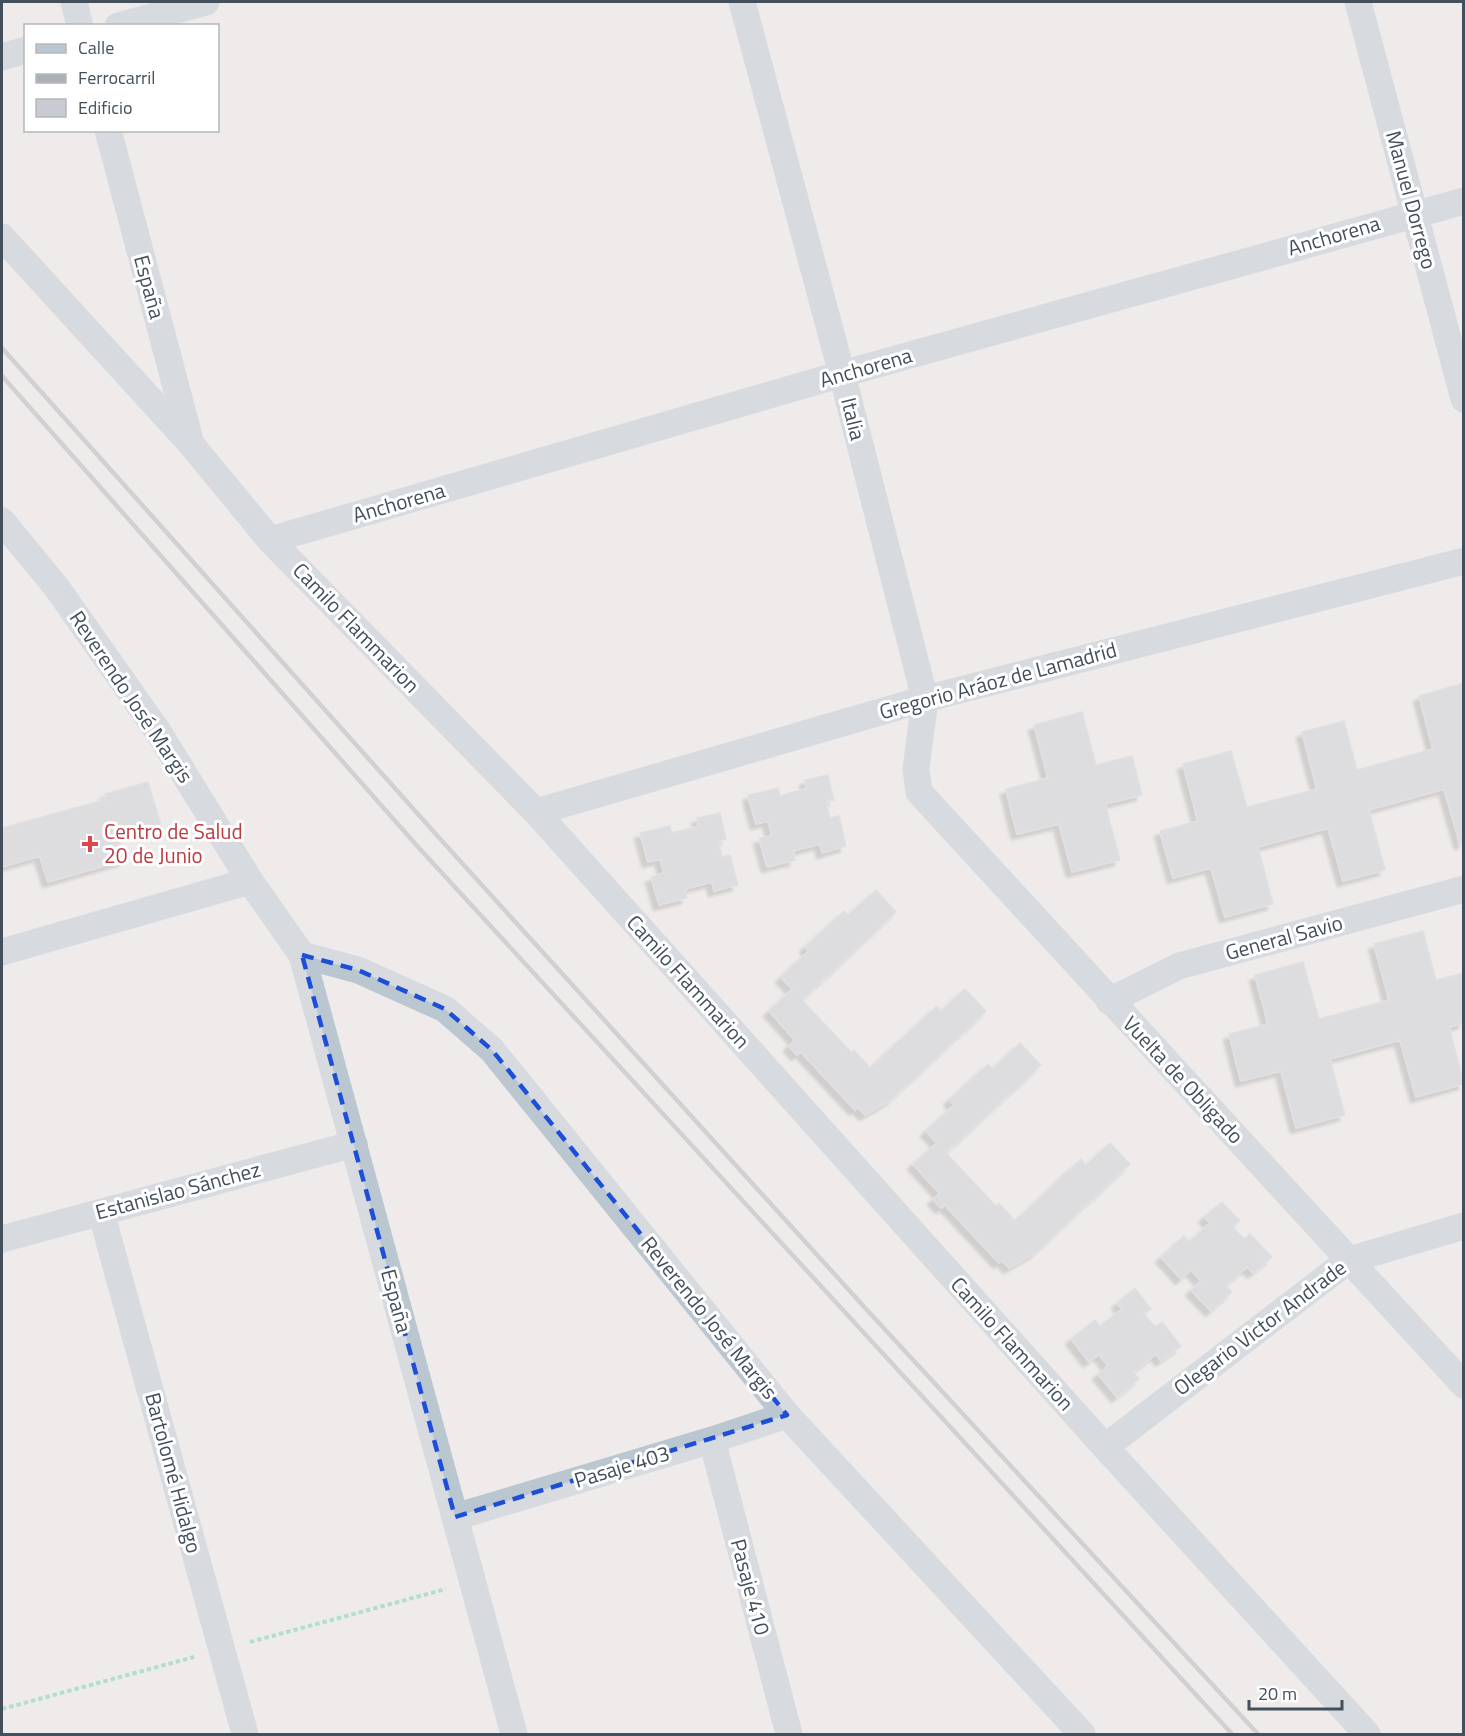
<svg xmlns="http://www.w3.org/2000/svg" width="1465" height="1736" font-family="'Titillium Web',sans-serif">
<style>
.building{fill:#c8cbd1;stroke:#cfd2d8;stroke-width:1.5;filter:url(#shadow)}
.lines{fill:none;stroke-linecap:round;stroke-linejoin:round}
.path{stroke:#69d39c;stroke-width:4;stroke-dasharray:4.5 3;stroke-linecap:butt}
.street{stroke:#bbc7d0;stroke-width:27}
.rail{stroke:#adb1b7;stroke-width:4.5}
.marked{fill:none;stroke:#1d4ed8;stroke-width:4.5;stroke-dasharray:12 8;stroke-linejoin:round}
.health-dot{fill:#e0444e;stroke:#fff;stroke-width:2}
.labels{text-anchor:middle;stroke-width:6;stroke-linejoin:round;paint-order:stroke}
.street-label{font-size:21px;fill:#43505b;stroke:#fff}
.health-label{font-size:21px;fill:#be3a42;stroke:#fff;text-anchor:start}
</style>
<defs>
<filter id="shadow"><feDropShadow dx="-5.5" dy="5.5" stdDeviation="1.5" flood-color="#0004"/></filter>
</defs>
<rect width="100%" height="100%" fill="#efebeb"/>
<g class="building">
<polygon points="1464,683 1464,843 1460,844 1444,789 1369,810 1385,870 1343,881 1328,828 1258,847 1273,904 1225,917 1211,868 1173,878 1160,831 1198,821 1183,764 1231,751 1247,807 1317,789 1302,732 1344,721 1357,770 1433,749 1419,696"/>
<polygon points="1082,712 1096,765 1132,756 1142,795 1105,804 1120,860 1072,872 1059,824 1017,834 1006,789 1048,778 1034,725"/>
<polygon points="828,775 834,800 826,802 830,818 839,816 846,846 822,853 820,844 793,851 795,860 767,867 759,838 772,836 768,821 756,824 748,795 778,788 780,796 807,788 805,780"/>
<polygon points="148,782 161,825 118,837 125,860 48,882 40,856 2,867 2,828 107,799 105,794"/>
<polygon points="720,813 726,839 718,841 722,857 730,855 738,885 714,891 712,882 685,889 687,898 659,905 651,877 664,873 660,859 648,862 640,833 670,826 672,833 699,826 697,818"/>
<polygon points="876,890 896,912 802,1000 852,1053 854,1050 870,1068 937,1006 941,1011 965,989 986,1011 891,1100 865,1115 857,1107 855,1110 801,1052 797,1055 789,1046 795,1040 769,1011 792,989 781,977 809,951 805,947 844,911 848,915"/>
<polygon points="1423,931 1436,980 1464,973 1464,1023 1449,1027 1464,1084 1416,1097 1400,1040 1330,1059 1345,1115 1296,1128 1281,1071 1241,1081 1229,1034 1268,1024 1255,975 1303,962 1319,1019 1389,1000 1374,944"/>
<polygon points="1020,1043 1041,1065 946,1153 996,1206 999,1203 1015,1221 1081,1159 1086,1165 1110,1143 1130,1164 1035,1253 1009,1268 1002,1260 999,1263 945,1205 941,1208 933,1199 940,1194 913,1164 937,1143 926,1131 954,1105 949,1100 988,1064 992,1069"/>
<polygon points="1222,1202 1240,1221 1233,1227 1244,1239 1250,1234 1272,1257 1253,1273 1247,1267 1226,1285 1232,1292 1211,1311 1191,1290 1201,1281 1191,1270 1181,1279 1161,1257 1184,1236 1189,1242 1210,1223 1204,1217"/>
<polygon points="1135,1288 1151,1309 1144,1314 1155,1327 1162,1322 1181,1346 1161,1361 1156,1354 1133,1372 1139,1379 1117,1397 1098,1374 1108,1366 1099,1354 1089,1362 1071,1339 1095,1320 1100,1326 1122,1309 1117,1303"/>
</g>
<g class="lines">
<g class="path">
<polyline points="250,1642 446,1589"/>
<polyline points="2,1709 194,1657"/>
</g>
<g class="street">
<polyline points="74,2 80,26"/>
<polyline points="742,2 842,374 925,699 916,769 919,792 1464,1385"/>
<polyline points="1358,2 1464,399"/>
<polyline points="118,26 206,2"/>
<polyline points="2,57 26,50"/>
<polyline points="108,130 190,440"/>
<polyline points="2,237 191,444 270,540 536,812 1105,1447 1367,1734"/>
<polyline points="2,521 57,588 159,733 250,881 302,955 514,1734"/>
<polyline points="270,540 842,374 1464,201"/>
<polyline points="536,812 925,699 1464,561"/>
<polyline points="2,952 250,881"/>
<polyline points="302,955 358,970 445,1009 492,1050 787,1415 1082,1734"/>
<polyline points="1109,1001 1179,966 1464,889"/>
<polyline points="101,1212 245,1734"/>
<polyline points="2,1239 354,1144"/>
<polyline points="712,1440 789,1734"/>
<polyline points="1105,1447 1349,1260 1464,1226"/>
<polyline points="455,1517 712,1440 787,1415"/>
</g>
<g class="rail">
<polyline points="2,348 442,841 867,1310 1258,1734"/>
<polyline points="2,376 419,848 1232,1734"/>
</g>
</g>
<path d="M0 0H1465V1736H0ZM302,955L358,970L445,1009L492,1050L787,1415L455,1517Z" fill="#efebeb" fill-opacity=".55" fill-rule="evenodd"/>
<path class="marked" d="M302,955L358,970L445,1009L492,1050L787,1415L455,1517Z"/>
<path class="health-dot" d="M87 835h6v6h6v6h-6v6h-6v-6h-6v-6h6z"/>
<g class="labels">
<g class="street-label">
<text transform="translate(1411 200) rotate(75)" y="7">Manuel Dorrego</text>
<text transform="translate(1334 236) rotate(-16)" y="7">Anchorena</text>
<text transform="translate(149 287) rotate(75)" y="7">España</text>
<text transform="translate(866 368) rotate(-16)" y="7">Anchorena</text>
<text transform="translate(853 419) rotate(76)" y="7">Italia</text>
<text transform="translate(399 503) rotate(-16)" y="7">Anchorena</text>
<text transform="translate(356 628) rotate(46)" y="7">Camilo Flammarion</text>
<text transform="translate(998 681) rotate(-15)" y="7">Gregorio Aráoz de Lamadrid</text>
<text transform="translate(131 697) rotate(56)" y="7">Reverendo José Margis</text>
<text transform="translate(1284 938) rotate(-15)" y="7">General Savio</text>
<text transform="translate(688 982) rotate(48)" y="7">Camilo Flammarion</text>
<text transform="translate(1183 1080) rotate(47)" y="7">Vuelta de Obligado</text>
<text transform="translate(178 1191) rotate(-15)" y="7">Estanislao Sánchez</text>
<text transform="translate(396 1301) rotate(75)" y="7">España</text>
<text transform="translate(709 1318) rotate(51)" y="7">Reverendo José Margis</text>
<text transform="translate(1260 1328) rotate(-37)" y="7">Olegario Victor Andrade</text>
<text transform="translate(1012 1344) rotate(48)" y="7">Camilo Flammarion</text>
<text transform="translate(622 1467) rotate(-17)" y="7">Pasaje 403</text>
<text transform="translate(173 1473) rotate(75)" y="7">Bartolomé Hidalgo</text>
<text transform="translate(750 1587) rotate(75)" y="7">Pasaje 410</text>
</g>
<g class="health-label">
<text x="104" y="839">Centro de Salud<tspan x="104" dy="24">20 de Junio</tspan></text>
</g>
</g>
<rect width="1465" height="1736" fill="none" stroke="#43505b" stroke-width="6"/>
<rect x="24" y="24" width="195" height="108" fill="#ffffff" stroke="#b4b9bd" stroke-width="1.5"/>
<rect x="36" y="44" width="30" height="9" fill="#bbc7d0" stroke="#b4b9bd" stroke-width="1.5"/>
<text x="78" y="54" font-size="18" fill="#43505b">Calle</text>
<rect x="36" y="74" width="30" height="9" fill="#adb1b7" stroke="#b4b9bd" stroke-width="1.5"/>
<text x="78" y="84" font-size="18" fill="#43505b">Ferrocarril</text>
<rect x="36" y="99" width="30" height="18" fill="#c8cbd1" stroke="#b4b9bd" stroke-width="1.5"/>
<text x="78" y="114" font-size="18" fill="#43505b">Edificio</text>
<path d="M1249 1700v9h93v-9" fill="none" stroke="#43505b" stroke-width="3"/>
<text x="1258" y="1700" font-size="18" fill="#43505b" stroke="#ffffff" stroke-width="4.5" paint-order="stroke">20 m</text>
</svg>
